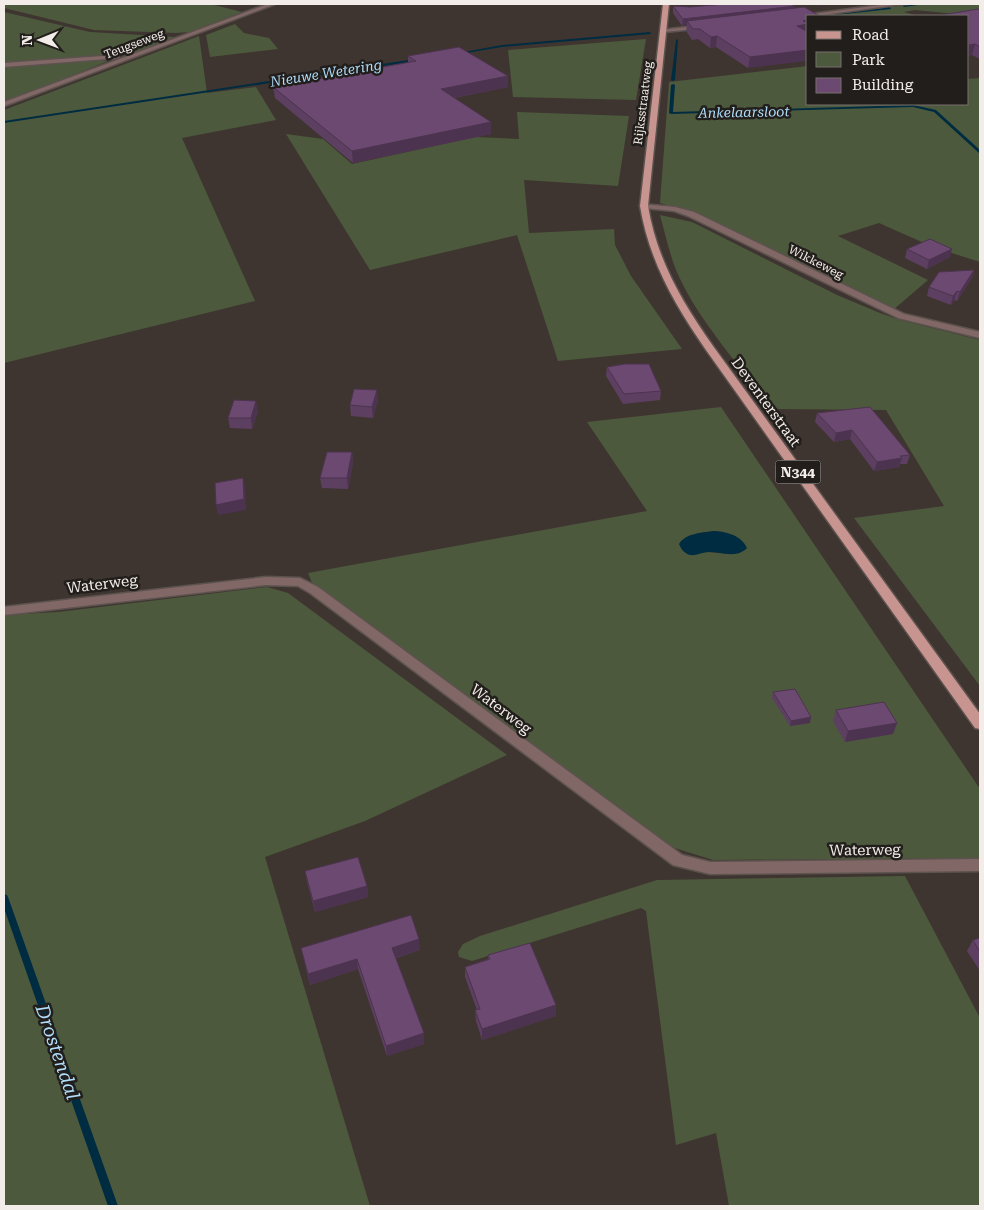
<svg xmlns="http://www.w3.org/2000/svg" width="984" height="1210" font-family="'Roboto Serif',serif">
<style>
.green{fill:#4c593d;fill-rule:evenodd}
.water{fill:#002c41}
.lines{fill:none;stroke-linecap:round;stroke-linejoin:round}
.stream{fill:#002c41;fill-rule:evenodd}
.street-casing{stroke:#5c524e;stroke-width:3}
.primary-casing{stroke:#5c524e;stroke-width:3}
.street{fill:#816765;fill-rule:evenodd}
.primary{fill:#c89490;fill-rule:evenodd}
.wall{fill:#5d3f61}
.shaded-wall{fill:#4c334f}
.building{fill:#6c4971;stroke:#4c334f}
.labels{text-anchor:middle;stroke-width:5;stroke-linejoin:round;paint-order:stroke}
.far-street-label{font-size:12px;fill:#f3ede9;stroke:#221e1b}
.far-water-label{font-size:14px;font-style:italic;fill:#afddfa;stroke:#221e1b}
.shield{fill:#221e1b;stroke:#b4afab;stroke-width:1}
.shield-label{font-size:14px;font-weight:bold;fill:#f3ede9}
.street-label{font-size:15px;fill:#f3ede9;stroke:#221e1b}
.near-water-label{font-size:19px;font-style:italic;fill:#afddfa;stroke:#221e1b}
</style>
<rect width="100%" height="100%" fill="#3f3530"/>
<g class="green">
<polygon points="4,4 210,4 242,12 189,32 176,33 94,30 4,8"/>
<polygon points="915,4 980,4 980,10 956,14 915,10 904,12 918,16 813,16"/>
<polygon points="4,12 90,32 175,37 128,55 4,63"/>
<polygon points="235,24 244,33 269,38 278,49 210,57 206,35"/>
<polygon points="199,36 207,93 256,87 276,120 182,138 255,301 4,363 4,110"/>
<polygon points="646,39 636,100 513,97 508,50"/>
<polygon points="94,60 108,61 4,103 4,67"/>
<polygon points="808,66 808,104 968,104 968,79 980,78 980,262 933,247 879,223 838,236 928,280 893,310 695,214 660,203 669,82"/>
<polygon points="517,112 629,116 618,186 524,180 529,233 614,229 615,245 631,276 682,349 558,361 517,235 370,270 286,134 323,139 352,164 476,137 519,139"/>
<path d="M660,215L692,222L837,295L880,313L900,320L980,340V686L854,518L944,506L886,410L773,409C740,366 698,321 676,270C669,252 665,233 660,215Z"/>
<path d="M721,407L980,789V858L713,860L662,844L315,590L308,573L647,511L587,422ZM714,531L724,532L730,554L708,552L699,533Z"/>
<polygon points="267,587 288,593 507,755 365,821 265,857 370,1206 4,1206 4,615 58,612"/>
<polygon points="905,876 980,1018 980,1206 729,1206 716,1133 676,1145 646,911 641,908 472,961 459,957 458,952 463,944 480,936 657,880"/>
</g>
<path class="water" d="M714,531C727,532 741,535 747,548C736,559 722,552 709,552C703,552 696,556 690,555C684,553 681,549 679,544C686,533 701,533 714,531Z"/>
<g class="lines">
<g class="stream">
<polygon points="918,4 925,4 904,7 903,6"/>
<polygon points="890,7 891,9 827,16 821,16"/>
<polygon points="695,29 696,31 675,32 674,31"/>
<polygon points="650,32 651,34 502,47 460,54 458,53 502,45"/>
<polygon points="677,39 678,40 675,80 673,81 671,80 676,40"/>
<polygon points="415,59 416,61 4,123 4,121"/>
<polygon points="673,84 675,85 673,112 913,105 936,110 980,150 980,153 979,153 934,112 913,107 671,114 669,113 671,85"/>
<polygon points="4,894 7,895 8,897 118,1206 108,1206 4,908"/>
</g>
<g class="street-casing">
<g id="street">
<polygon points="268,4 275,4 4,106 4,102"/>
<polygon points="888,4 903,4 800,18 797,16"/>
<polygon points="704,25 706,28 664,32 661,30"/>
<polygon points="117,55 119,58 4,67 4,63"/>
<polygon points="641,204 675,207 694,212 904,314 980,332 980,338 898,318 688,216 674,211 644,208 640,206"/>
<polygon points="266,577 300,578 318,587 682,855 710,862 980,859 980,871 710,874 673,865 310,593 298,586 266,585 4,615 4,607"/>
</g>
</g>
<g class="primary-casing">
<path id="primary" d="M663,4H669L648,206C657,260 682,302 713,346L980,714V729L975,728L706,350C675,305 649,261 640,206Z"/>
</g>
<use href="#street" class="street"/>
<use href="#primary" class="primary"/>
</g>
<g class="wall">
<polygon points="790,4 748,68 716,47 710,48 698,39 692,40 686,31 687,25 682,26 673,13 673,6 690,7"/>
<polygon points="980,10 980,59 972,55 968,56 968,16 942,16 942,15"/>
<polygon points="408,56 508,87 454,98 491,134 353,163 275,98 273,87 408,63"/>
<polygon points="907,249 950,257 927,269 905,258"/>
<polygon points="974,270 972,278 957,301 954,300 951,305 927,296 929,287"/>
<polygon points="607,367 661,391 660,400 623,404 606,376"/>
<polygon points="378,400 373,418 351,416 350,405"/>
<polygon points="258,411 252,429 230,428 228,418"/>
<polygon points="817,413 910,455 907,464 900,464 899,467 874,471 850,439 834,442 815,422"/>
<polygon points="352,452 353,463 348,489 322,488 320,478"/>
<polygon points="773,692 810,723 790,726 772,698"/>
<polygon points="836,710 897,723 893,734 845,742 833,721"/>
<polygon points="305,871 367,886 368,897 315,912 307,882"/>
<polygon points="980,938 980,971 967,951 973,940"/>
<polygon points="301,948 420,950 396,958 424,1033 424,1044 387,1056 358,969 310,985"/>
<polygon points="488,955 556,1005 556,1016 482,1040 476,1021 475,1010 477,1010 465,977 465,967 488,959"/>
</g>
<g class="shaded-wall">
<polygon points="815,4 832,4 815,6"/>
<polygon points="795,6 794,13 687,21 687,25 682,26 683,19"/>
<polygon points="808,19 808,35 797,26 803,21"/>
<polygon points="717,36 716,47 710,48 711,37"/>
<polygon points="975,44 972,55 968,56 968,51 969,45"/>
<polygon points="808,50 808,61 748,68 750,57"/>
<polygon points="508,76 508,87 442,100 441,89"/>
<polygon points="491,122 491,134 353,163 352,151"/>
<polygon points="952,249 950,257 927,269 929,260"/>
<polygon points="974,270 972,278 957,301 960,292"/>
<polygon points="957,291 954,300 951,305 953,296"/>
<polygon points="377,390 378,400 373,418 372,407"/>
<polygon points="256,401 258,411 252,429 251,418"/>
<polygon points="852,430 850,439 834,442 836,433"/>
<polygon points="352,452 353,463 348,489 347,478"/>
<polygon points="902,458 899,467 874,471 877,462"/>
<polygon points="243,478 245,488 246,510 218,515 216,505"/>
<polygon points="811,717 810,723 790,726 791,721"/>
<polygon points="897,723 893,734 845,742 848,731"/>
<polygon points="367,886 368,897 315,912 313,901"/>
<polygon points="419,939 420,950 394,958 392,948"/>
<polygon points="357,959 358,969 310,985 308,974"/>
<polygon points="556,1005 556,1016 482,1040 482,1029"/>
<polygon points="424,1033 424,1044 387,1056 386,1046"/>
</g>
<g class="building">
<polygon points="725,4 790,4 795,6 683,19 673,6 690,7"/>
<polygon points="804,7 820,16 808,16 808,19 803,21 808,23 808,24 797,26 808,32 808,50 750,57 717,36 711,37 700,29 693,29 687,21"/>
<polygon points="978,9 980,10 980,47 975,44 969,45 968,44 968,16 945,16 942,15"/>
<polygon points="459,47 508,76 441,89 491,122 352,151 273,87 416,61 408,56"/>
<polygon points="930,239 952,249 929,260 907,249"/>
<polygon points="974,270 960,292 957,291 953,296 929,287 939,272"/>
<polygon points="625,364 649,364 661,391 624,394 607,367"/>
<polygon points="354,389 377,390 372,407 350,405"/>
<polygon points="234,400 256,401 251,418 228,418"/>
<polygon points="870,407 910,455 900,456 902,458 877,462 852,430 836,433 817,413"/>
<polygon points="327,452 352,452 347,478 320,478"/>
<polygon points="243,478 244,499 216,505 215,483"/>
<polygon points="795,689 811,717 791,721 773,692"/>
<polygon points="884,702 897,723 848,731 836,710"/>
<polygon points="358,857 367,886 313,901 305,871"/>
<polygon points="411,915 419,939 392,948 424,1033 386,1046 357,959 308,974 301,948"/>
<polygon points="980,938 980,952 973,940"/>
<polygon points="530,943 556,1005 482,1029 475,1010 480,1009 465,967 490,959 488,955"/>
</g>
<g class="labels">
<g class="far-street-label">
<text transform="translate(134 44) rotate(-21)" y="4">Teugseweg</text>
<text transform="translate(643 103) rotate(-83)" y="4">Rijksstraatweg</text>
<text transform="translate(816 262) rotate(27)" y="4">Wikkeweg</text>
</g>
<g class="far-water-label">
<text transform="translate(326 73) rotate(-9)" y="5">Nieuwe Wetering</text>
<text transform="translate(744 112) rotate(-1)" y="5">Ankelaarsloot</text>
</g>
<rect class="shield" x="775.5" y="460.5" width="45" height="23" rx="4"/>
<g class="shield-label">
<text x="798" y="477">N344</text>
</g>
<g class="street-label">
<text transform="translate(766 402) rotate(54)" y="5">Deventerstraat</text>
<text transform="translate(102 584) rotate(-7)" y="5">Waterweg</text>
<text transform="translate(501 709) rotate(37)" y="5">Waterweg</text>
<text transform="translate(865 850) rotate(-1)" y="5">Waterweg</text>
</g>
<g class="near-water-label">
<text transform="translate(58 1052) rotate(71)" y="7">Drostendal</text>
</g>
</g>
<rect width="984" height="1210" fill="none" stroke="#f3ede9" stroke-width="10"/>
<rect x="806" y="15" width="162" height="90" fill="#221e1b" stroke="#76716d"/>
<rect x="816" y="31" width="25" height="8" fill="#c89490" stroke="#76716d"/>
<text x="852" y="40" font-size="15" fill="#f3ede9">Road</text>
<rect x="816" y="52" width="25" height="15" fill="#4c593d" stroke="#76716d"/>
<text x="852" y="65" font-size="15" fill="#f3ede9">Park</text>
<rect x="816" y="78" width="25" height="15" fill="#6c4971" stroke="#76716d"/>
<text x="852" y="90" font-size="15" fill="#f3ede9">Building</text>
<g transform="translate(40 40) rotate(269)" stroke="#221e1b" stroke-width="4" paint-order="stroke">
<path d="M0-4L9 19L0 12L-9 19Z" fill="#f3ede9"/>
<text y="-8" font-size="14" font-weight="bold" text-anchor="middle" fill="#f3ede9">N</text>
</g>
</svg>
